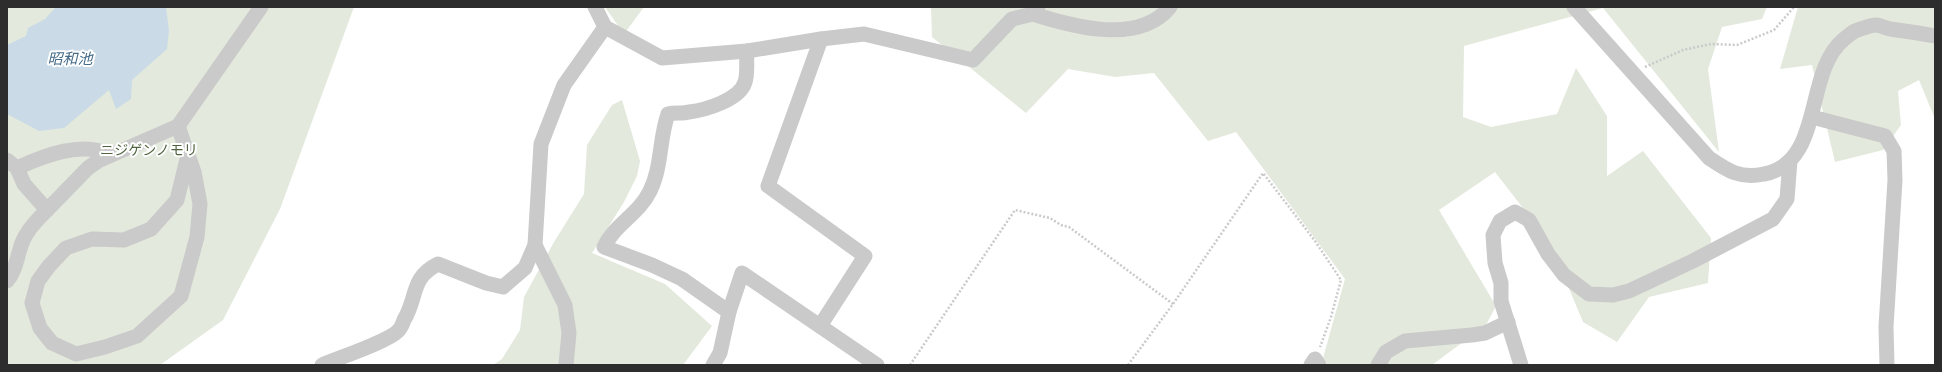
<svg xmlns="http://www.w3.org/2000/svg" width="1942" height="372" font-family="'DM Sans','Noto Sans JP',sans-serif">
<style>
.green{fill:#e3e9dc}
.water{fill:#cadbe7}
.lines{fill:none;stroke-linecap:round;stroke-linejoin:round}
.path{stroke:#cacaca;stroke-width:2.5;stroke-dasharray:2 2;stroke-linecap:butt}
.minor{stroke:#cacaca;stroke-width:15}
.labels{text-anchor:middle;stroke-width:4;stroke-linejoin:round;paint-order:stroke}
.park-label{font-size:14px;fill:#4f643f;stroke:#fff}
.water-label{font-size:15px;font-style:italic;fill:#446b87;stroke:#fff}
</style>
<rect width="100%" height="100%" fill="#fff"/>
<g class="green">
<polygon points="7,7 354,7 280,209 223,320 160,365 7,365"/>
<polygon points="605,7 644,7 624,34"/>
<polygon points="931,7 1767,7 1762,19 1722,27 1708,69 1719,152 1603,8 1464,46 1463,117 1491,127 1557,114 1576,68 1607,116 1607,176 1643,151 1711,238 1708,283 1649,297 1617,342 1583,322 1550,243 1495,172 1439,210 1496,306 1486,325 1432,365 1328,365 1323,358 1345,279 1236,132 1208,141 1154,73 1115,77 1068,69 1026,113 932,37"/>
<polygon points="1798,7 1935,7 1935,119 1919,80 1898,91 1901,125 1883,150 1835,162 1812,65 1780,69"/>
<polygon points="622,100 640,161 637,176 624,202 592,253 665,284 712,326 683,365 493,365 502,359 520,330 524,297 554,242 584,194 587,145 612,105"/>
</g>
<polygon class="water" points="56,7 166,7 169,31 167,49 132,80 131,99 116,109 109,90 64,128 39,131 7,114 7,45 26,36 28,28 45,19"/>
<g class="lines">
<g class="path">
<polyline points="1645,67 1683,50 1711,44 1737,45 1774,30 1794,7"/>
<polyline points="910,365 1015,210 1050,218 1061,225 1069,227 1173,304"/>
<polyline points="1128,365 1173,304 1263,173 1315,241 1341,280 1331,317 1320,347"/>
</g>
<g class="minor">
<polyline points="595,7 605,27 662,58 747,51 821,39 864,34 973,60 1012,19 1033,14 1038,7"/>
<path d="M1574,7L1709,158C1728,171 1740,179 1764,174C1824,163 1804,73 1843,40C1847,37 1851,33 1855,31C1861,29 1870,25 1876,25C1880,25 1885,28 1890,29C1905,31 1920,33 1935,36"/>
<path d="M1033,14C1074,27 1139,45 1170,7"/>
<polyline points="1812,117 1885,136 1894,151 1895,180 1886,327 1887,365"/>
<polyline points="178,126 188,155 194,172 200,204 197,237 181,296 137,336 105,347 76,354 52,343 40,328 32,303 38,281 49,266 66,248 92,239 124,240 151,229 177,200 188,155"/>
<polyline points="7,160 17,168 24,184 47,210 88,168 98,161 178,126 261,7"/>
<path d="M17,168C43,156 83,140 110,155"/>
<polyline points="535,245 565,305 569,333 566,365"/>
<path d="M7,281C16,271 17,256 22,243C27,230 37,220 47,210"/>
<path d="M729,312L682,279L652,265L604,247C614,225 639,214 650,191C662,167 659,139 668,114C675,112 682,114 689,112C705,110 740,100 745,82C748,74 746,61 747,51"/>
<polyline points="820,326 865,256 768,186 821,39"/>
<path d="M322,365C338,358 387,342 398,331C401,328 403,323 404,320C418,297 410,278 438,264L486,283L503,287L525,268L535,245L541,144L564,85L605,27"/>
<polyline points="713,365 720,353 729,312 742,273 877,365"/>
<polyline points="1311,365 1315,359 1319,365"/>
<polyline points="1378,365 1386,352 1405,341 1472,335 1485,333 1508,322"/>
<polyline points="1521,365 1501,301 1501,283 1495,263 1493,235 1500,221 1515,212 1529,220 1548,254 1564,275 1589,294 1613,295 1629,291 1693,261 1773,219 1787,199 1790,161"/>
</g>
</g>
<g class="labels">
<g class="park-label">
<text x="149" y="155">ニジゲンノモリ</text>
</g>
<g class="water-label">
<text x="70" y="64">昭和池</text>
</g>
</g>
<rect width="1942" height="372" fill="none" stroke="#2d2d2d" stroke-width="16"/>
</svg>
